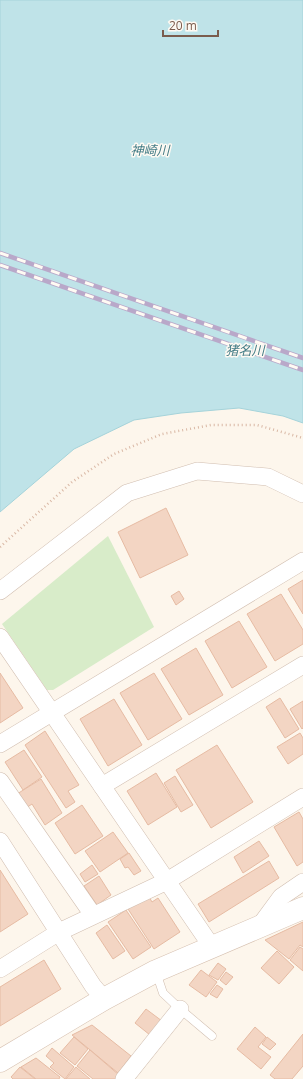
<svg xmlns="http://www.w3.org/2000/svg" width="303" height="1079" font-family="'Open Sans','Noto Sans JP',sans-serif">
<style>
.green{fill:#d8ecc9}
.water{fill:#bfe3e8;stroke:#a5d3da}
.building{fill:#f3d5c3;stroke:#e6bba3}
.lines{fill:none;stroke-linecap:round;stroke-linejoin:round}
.lane-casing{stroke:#d1beb0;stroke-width:9}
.street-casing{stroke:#d1beb0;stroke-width:18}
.secondary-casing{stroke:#d6c0b0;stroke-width:23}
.path{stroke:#d9b8a5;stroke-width:2.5;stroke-dasharray:1 3;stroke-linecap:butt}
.lane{stroke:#fff;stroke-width:8}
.street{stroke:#fff;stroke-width:17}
.secondary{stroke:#fff;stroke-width:22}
.rail-casing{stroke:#b9a8c9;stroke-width:4.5}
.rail{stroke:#fffaf3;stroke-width:3;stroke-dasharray:9;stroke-linecap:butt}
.labels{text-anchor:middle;stroke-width:3;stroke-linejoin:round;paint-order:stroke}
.water-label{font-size:13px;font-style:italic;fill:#437c86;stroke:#fffaf3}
</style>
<rect width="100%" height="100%" fill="#fdf6ec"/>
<polygon class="green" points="108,536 154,627 53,690 47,690 2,624"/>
<polygon class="water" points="0,0 303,0 303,423 283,416 239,408 181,413 134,420 74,449 0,512"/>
<g class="building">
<polygon points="166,508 188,555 140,578 118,532"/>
<polygon points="303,580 303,614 288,589"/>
<polygon points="179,591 184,599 176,605 171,596"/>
<polygon points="281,594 303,630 303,644 275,661 247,614"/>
<polygon points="239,621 267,667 232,688 205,641"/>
<polygon points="196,648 223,695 189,715 161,669"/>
<polygon points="0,673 23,708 0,723"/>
<polygon points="154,673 182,719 148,740 120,693"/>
<polygon points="280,698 299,729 285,738 266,707"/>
<polygon points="114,699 142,745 108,766 80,719"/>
<polygon points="303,701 303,728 302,729 290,709"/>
<polygon points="45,731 79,785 68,791 75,802 66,808 25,745"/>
<polygon points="300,733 303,738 303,754 288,764 277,747"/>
<polygon points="217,745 253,802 211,828 176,770"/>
<polygon points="24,750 42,777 23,790 5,762"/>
<polygon points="156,773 177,807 148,825 127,791"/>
<polygon points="175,776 193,805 181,812 164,783"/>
<polygon points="41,779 62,813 45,825 32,804 26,808 17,794"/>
<polygon points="82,805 103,836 75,854 55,823"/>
<polygon points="299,812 303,819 303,862 297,866 274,827"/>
<polygon points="113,832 128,853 100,872 85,851"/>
<polygon points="259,841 269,856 243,873 234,857"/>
<polygon points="129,853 141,871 134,875 128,867 125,868 120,859"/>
<polygon points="269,861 279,878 209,922 198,904"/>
<polygon points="92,865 98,874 85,882 80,874"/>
<polygon points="0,870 28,914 0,932"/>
<polygon points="99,876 111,895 97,905 84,886"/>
<polygon points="148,895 152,902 158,898 180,932 154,949 128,909"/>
<polygon points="126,910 151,947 133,959 108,922"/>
<polygon points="303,922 303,947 300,945 289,959 265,940"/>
<polygon points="107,925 125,951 113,959 96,933"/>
<polygon points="300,947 303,949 303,971 290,960"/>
<polygon points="277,951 294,967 279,984 261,968"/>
<polygon points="44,960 61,989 0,1026 0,987"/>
<polygon points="218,963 226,969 218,980 209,975"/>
<polygon points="201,970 217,982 206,997 189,985"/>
<polygon points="226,972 233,977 226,985 220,980"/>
<polygon points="217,985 223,989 217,998 210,994"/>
<polygon points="146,1009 162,1021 150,1035 135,1023"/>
<polygon points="92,1025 131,1056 118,1073 72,1035"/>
<polygon points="255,1027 266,1037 258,1047 271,1057 261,1069 237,1049"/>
<polygon points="303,1034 303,1066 292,1079 275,1079 270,1075"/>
<polygon points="74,1037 88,1049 75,1065 60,1053"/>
<polygon points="267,1037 276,1044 270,1050 262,1044"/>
<polygon points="52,1048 74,1067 65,1079 50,1067 54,1063 46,1056"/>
<polygon points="90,1050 119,1075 116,1079 93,1079 77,1066"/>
<polygon points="36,1058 60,1077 59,1079 36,1079 21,1067"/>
<polygon points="20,1067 35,1079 13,1079 11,1077"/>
<polygon points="76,1067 90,1079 66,1079"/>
</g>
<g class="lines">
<g class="lane-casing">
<polyline id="lane" points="156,972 163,993 180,1009 212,1036"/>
</g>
<g class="street-casing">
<g id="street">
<polyline points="0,591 127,493 197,471 268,477 303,494"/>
<polyline points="0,637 212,947"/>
<polyline points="0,744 303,561"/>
<polyline points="0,781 93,915"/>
<polyline points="102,786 303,665"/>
<polyline points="0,841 93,986 104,999"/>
<polyline points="259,927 281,897 303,882"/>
<polyline points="0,969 59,932 167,881 303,797"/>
<polyline points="124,1079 180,1009"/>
</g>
</g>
<g class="secondary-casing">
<polyline id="secondary" points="0,1061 104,999 156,971 303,908"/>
</g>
<polyline class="path" points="0,547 72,482 114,454 162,434 211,425 257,425 303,438"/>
<use href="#lane" class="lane"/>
<use href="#street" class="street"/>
<use href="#secondary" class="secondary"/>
<g class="rail-casing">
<g id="rail">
<polyline points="0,253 303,358"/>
<polyline points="0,265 303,370"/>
</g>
</g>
<use href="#rail" class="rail"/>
</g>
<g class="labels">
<g class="water-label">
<text x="150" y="155">神崎川</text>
<text x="245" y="355">猪名川</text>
</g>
</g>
<path d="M163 30v6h55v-6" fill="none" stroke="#7a5c4d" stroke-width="2"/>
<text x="169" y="30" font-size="12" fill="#7a5c4d" stroke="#fffaf3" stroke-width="3" paint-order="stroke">20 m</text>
</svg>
